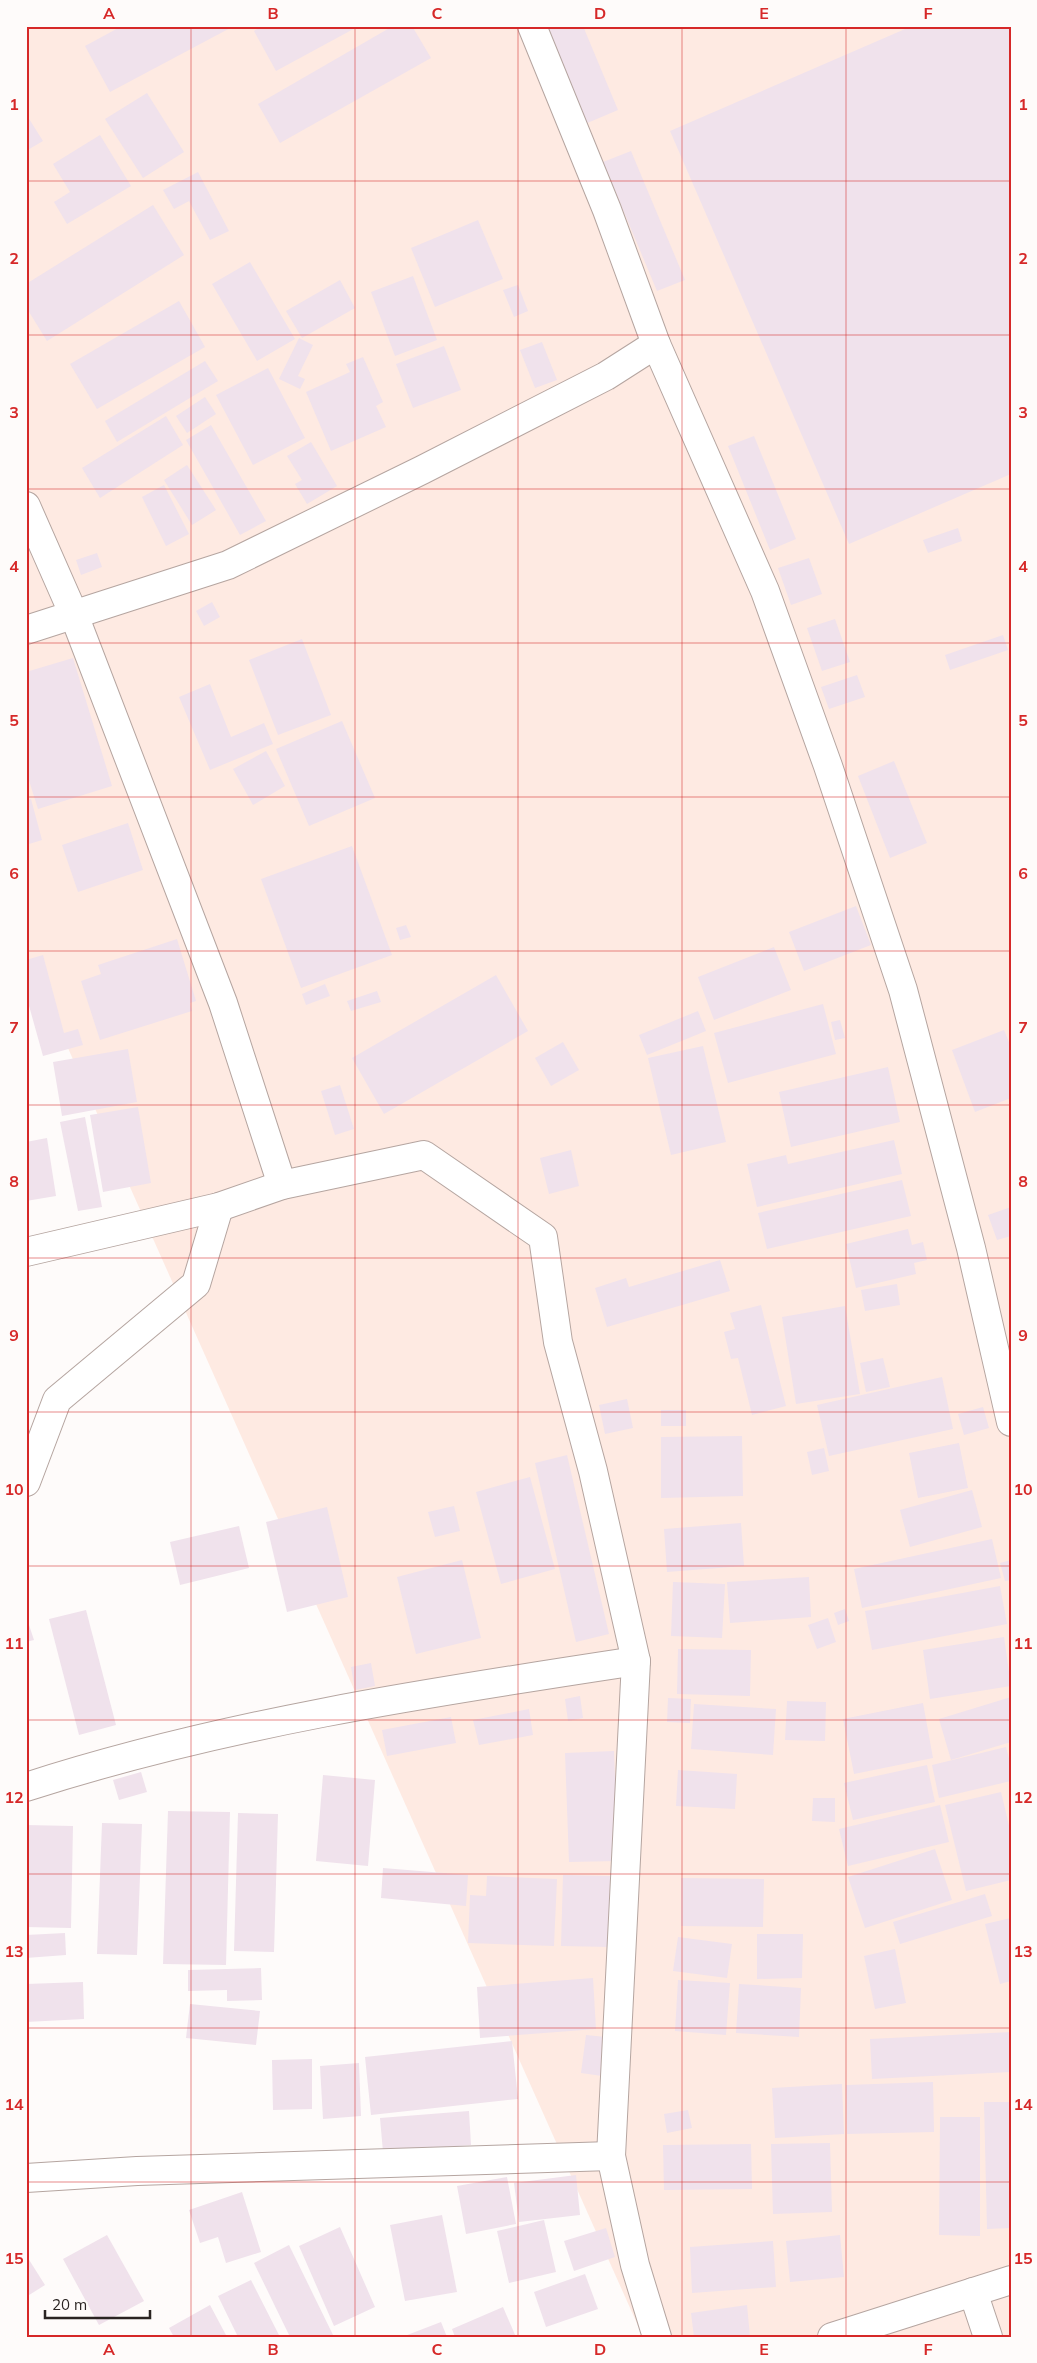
<svg xmlns="http://www.w3.org/2000/svg" width="1037" height="2363" font-family="Mulish,sans-serif">
<style>
.built{fill:#feeae2}
.building{fill:#f0e2ec}
.lines{fill:none;stroke-linecap:round;stroke-linejoin:round}
.minor-casing{stroke:#b5a5a0;stroke-width:30}
.minor{stroke:#fff;stroke-width:28}
.grid{fill:none;stroke:#d62828;stroke-width:1;stroke-opacity:0.55}
.neatline{fill:none;stroke:#d62828;stroke-width:2}
.grid-label{font-size:16px;text-anchor:middle;font-weight:bold;fill:#d62828}
</style>
<rect width="100%" height="100%" fill="#fefbfa"/>
<polygon class="built" points="26,26 1011,26 1011,2337 643,2337 26,954"/>
<g class="building">
<polygon points="122,26 234,26 110,92 85,46"/>
<polygon points="262,26 359,26 276,71 254,31"/>
<polygon points="393,26 412,26 431,58 280,143 258,104"/>
<polygon points="545,26 583,26 618,110 585,124"/>
<polygon points="912,26 1011,26 1011,474 849,544 670,131"/>
<polygon points="147,93 184,152 143,178 105,119"/>
<polygon points="26,114 43,141 26,151"/>
<polygon points="100,135 131,186 67,224 54,202 70,192 53,164"/>
<polygon points="631,151 685,280 657,291 603,162"/>
<polygon points="198,172 229,231 210,240 189,201 174,209 163,190"/>
<polygon points="153,205 184,255 47,341 26,307 26,284"/>
<polygon points="478,220 503,279 435,307 411,248"/>
<polygon points="250,262 295,339 257,361 212,284"/>
<polygon points="413,276 437,340 395,356 371,292"/>
<polygon points="340,280 355,308 302,338 286,311"/>
<polygon points="518,285 528,311 514,317 503,290"/>
<polygon points="179,301 205,347 97,409 70,364"/>
<polygon points="299,338 313,345 298,376 305,379 300,389 279,379"/>
<polygon points="542,342 557,380 535,388 520,350"/>
<polygon points="444,346 461,390 413,408 396,364"/>
<polygon points="363,357 383,402 376,406 386,427 331,451 306,392 350,372 346,364"/>
<polygon points="205,361 218,381 117,442 105,421"/>
<polygon points="268,368 305,438 253,465 216,395"/>
<polygon points="205,397 216,414 187,433 176,416"/>
<polygon points="166,416 183,445 100,498 82,468"/>
<polygon points="211,425 266,521 240,535 186,440"/>
<polygon points="754,436 796,539 770,550 728,446"/>
<polygon points="311,442 337,486 307,504 295,484 302,480 287,456"/>
<polygon points="187,465 216,510 192,525 164,480"/>
<polygon points="164,485 189,534 166,546 142,497"/>
<polygon points="958,528 962,541 928,553 923,540"/>
<polygon points="97,553 102,567 81,575 76,560"/>
<polygon points="809,558 822,594 791,605 778,568"/>
<polygon points="212,602 220,617 204,626 196,611"/>
<polygon points="835,619 850,662 822,671 807,628"/>
<polygon points="1003,635 1008,650 950,670 945,655"/>
<polygon points="302,639 331,715 278,735 249,660"/>
<polygon points="73,658 112,786 38,809 26,771 26,672"/>
<polygon points="857,675 865,697 829,709 821,687"/>
<polygon points="210,684 231,737 264,723 273,744 210,770 179,697"/>
<polygon points="342,721 375,798 309,826 276,749"/>
<polygon points="266,751 285,786 253,805 233,769"/>
<polygon points="894,761 927,843 890,858 858,776"/>
<polygon points="31,799 42,840 26,845 26,801"/>
<polygon points="128,823 143,870 78,892 62,845"/>
<polygon points="352,846 392,955 301,988 261,879"/>
<polygon points="856,906 871,945 804,971 789,932"/>
<polygon points="406,925 411,937 400,940 396,928"/>
<polygon points="177,939 196,1001 190,1003 192,1011 100,1040 81,981 101,974 98,965"/>
<polygon points="774,947 791,990 714,1020 698,977"/>
<polygon points="43,955 64,1033 78,1029 83,1045 43,1056 26,995 26,960"/>
<polygon points="496,975 528,1031 384,1114 352,1058"/>
<polygon points="325,984 330,996 306,1005 302,994"/>
<polygon points="377,991 381,1002 351,1011 347,1001"/>
<polygon points="823,1004 836,1054 728,1083 714,1033"/>
<polygon points="698,1011 706,1031 647,1055 639,1035"/>
<polygon points="840,1020 845,1038 835,1040 831,1022"/>
<polygon points="1004,1030 1011,1047 1011,1098 975,1112 952,1050"/>
<polygon points="563,1042 579,1070 551,1086 535,1058"/>
<polygon points="703,1046 726,1142 671,1155 648,1058"/>
<polygon points="128,1049 137,1102 62,1116 53,1062"/>
<polygon points="888,1067 900,1122 791,1147 779,1092"/>
<polygon points="340,1085 354,1129 335,1135 321,1091"/>
<polygon points="138,1107 151,1183 103,1192 90,1115"/>
<polygon points="85,1117 102,1207 78,1211 60,1122"/>
<polygon points="47,1138 56,1196 26,1201 26,1142"/>
<polygon points="894,1140 902,1174 757,1207 747,1164 786,1155 788,1164"/>
<polygon points="571,1150 579,1186 549,1194 540,1158"/>
<polygon points="902,1180 911,1216 767,1249 758,1213"/>
<polygon points="1011,1207 1011,1236 997,1240 988,1215"/>
<polygon points="908,1229 912,1245 923,1242 927,1260 914,1263 916,1274 856,1288 846,1244"/>
<polygon points="720,1260 730,1291 607,1327 595,1288 626,1278 629,1287"/>
<polygon points="897,1284 900,1305 865,1311 861,1290"/>
<polygon points="761,1305 786,1406 752,1415 738,1358 731,1359 724,1332 735,1329 730,1313"/>
<polygon points="845,1306 860,1394 796,1404 782,1317"/>
<polygon points="883,1358 890,1387 866,1392 860,1363"/>
<polygon points="942,1377 953,1429 829,1456 817,1405"/>
<polygon points="627,1399 633,1428 605,1434 599,1405"/>
<polygon points="983,1407 989,1428 964,1435 958,1414"/>
<rect x="661" y="1410" width="25" height="16"/>
<polygon points="742,1436 743,1496 661,1498 661,1437"/>
<polygon points="959,1443 968,1488 918,1498 909,1453"/>
<polygon points="824,1448 829,1471 812,1475 807,1452"/>
<polygon points="567,1455 609,1634 576,1642 535,1463"/>
<polygon points="530,1477 555,1569 501,1584 476,1492"/>
<polygon points="972,1490 982,1527 910,1547 900,1510"/>
<polygon points="454,1506 460,1531 435,1537 428,1512"/>
<polygon points="327,1507 348,1597 287,1612 266,1522"/>
<polygon points="741,1523 744,1566 667,1572 664,1529"/>
<polygon points="239,1526 249,1568 180,1585 170,1542"/>
<polygon points="992,1539 1001,1578 862,1608 854,1569"/>
<polygon points="462,1560 481,1638 416,1654 397,1577"/>
<polygon points="1011,1560 1011,1580 1005,1581 1000,1563"/>
<polygon points="809,1577 811,1617 730,1623 727,1582"/>
<polygon points="673,1582 725,1584 722,1638 671,1636"/>
<polygon points="1000,1586 1007,1624 872,1650 865,1611"/>
<polygon points="845,1609 849,1621 838,1625 834,1613"/>
<polygon points="86,1610 116,1725 79,1735 49,1619"/>
<polygon points="26,1616 34,1640 26,1642"/>
<polygon points="828,1618 836,1642 817,1649 808,1625"/>
<polygon points="1004,1637 1011,1686 930,1699 923,1650"/>
<polygon points="678,1649 751,1650 750,1696 677,1694"/>
<polygon points="371,1663 375,1686 355,1690 351,1667"/>
<polygon points="580,1696 583,1718 568,1721 565,1699"/>
<polygon points="1011,1697 1011,1742 951,1760 939,1719"/>
<polygon points="668,1698 691,1699 690,1723 667,1722"/>
<polygon points="787,1701 826,1702 825,1741 785,1740"/>
<polygon points="923,1703 933,1758 854,1774 843,1719"/>
<polygon points="694,1704 776,1709 773,1755 691,1749"/>
<polygon points="529,1709 533,1735 479,1745 473,1720"/>
<polygon points="451,1717 456,1743 387,1756 382,1730"/>
<polygon points="1006,1747 1011,1766 1011,1781 939,1798 932,1765"/>
<polygon points="614,1751 618,1861 569,1862 565,1753"/>
<polygon points="927,1765 935,1802 853,1820 844,1783"/>
<polygon points="678,1770 737,1774 735,1809 676,1806"/>
<polygon points="141,1772 147,1792 119,1800 113,1780"/>
<polygon points="323,1775 375,1780 368,1866 316,1861"/>
<polygon points="1001,1792 1011,1834 1011,1880 966,1891 945,1805"/>
<polygon points="813,1798 835,1798 835,1822 812,1821"/>
<polygon points="940,1805 949,1842 848,1866 839,1829"/>
<polygon points="168,1811 230,1812 226,1965 163,1964"/>
<polygon points="238,1813 278,1814 274,1952 234,1951"/>
<polygon points="102,1823 142,1824 137,1955 97,1954"/>
<polygon points="26,1825 73,1826 71,1928 26,1927"/>
<polygon points="935,1849 952,1900 865,1928 848,1877"/>
<polygon points="383,1868 468,1875 466,1906 381,1898"/>
<polygon points="563,1875 610,1876 609,1947 561,1946"/>
<polygon points="487,1876 557,1879 554,1946 468,1943 470,1895 486,1896"/>
<polygon points="681,1878 764,1879 763,1927 681,1926"/>
<polygon points="985,1894 992,1916 900,1944 893,1922"/>
<polygon points="1011,1918 1011,1981 1000,1984 985,1924"/>
<polygon points="65,1933 66,1955 26,1958 26,1935"/>
<polygon points="757,1934 803,1934 802,1978 757,1979"/>
<polygon points="678,1937 732,1944 727,1978 673,1971"/>
<polygon points="895,1949 906,2003 875,2009 864,1956"/>
<polygon points="261,1968 262,2000 227,2001 227,1990 188,1991 188,1970"/>
<polygon points="593,1978 596,2029 480,2038 477,1987"/>
<polygon points="678,1980 730,1983 726,2035 675,2031"/>
<polygon points="83,1982 84,2019 26,2022 26,1984"/>
<polygon points="739,1984 801,1988 799,2037 736,2033"/>
<polygon points="190,2004 260,2011 256,2045 186,2038"/>
<polygon points="1011,2032 1011,2072 872,2079 870,2039"/>
<polygon points="586,2035 606,2037 602,2076 581,2073"/>
<polygon points="512,2041 518,2099 371,2115 365,2057"/>
<polygon points="312,2059 312,2109 273,2110 272,2060"/>
<polygon points="359,2063 361,2116 323,2119 320,2066"/>
<polygon points="933,2082 934,2132 847,2134 846,2085"/>
<polygon points="842,2084 844,2134 775,2138 772,2088"/>
<polygon points="984,2102 1011,2102 1011,2228 987,2229"/>
<polygon points="688,2110 692,2128 667,2133 664,2114"/>
<polygon points="469,2111 471,2145 383,2152 380,2118"/>
<polygon points="940,2117 980,2117 980,2236 939,2235"/>
<polygon points="830,2143 832,2212 773,2214 771,2144"/>
<polygon points="751,2144 752,2189 664,2190 663,2145"/>
<polygon points="576,2175 580,2215 519,2222 514,2183"/>
<polygon points="507,2177 516,2224 466,2234 457,2186"/>
<polygon points="242,2192 261,2252 226,2263 218,2237 200,2243 189,2210"/>
<polygon points="442,2215 457,2292 405,2301 390,2225"/>
<polygon points="544,2220 556,2272 509,2283 497,2231"/>
<polygon points="340,2227 375,2307 334,2326 299,2246"/>
<polygon points="606,2228 615,2257 574,2271 564,2241"/>
<polygon points="107,2235 144,2301 99,2325 63,2259"/>
<polygon points="840,2235 844,2277 790,2282 786,2241"/>
<polygon points="773,2241 776,2287 692,2293 690,2247"/>
<polygon points="289,2245 334,2337 290,2337 254,2263"/>
<polygon points="26,2255 45,2285 26,2297"/>
<polygon points="585,2274 598,2309 546,2327 534,2292"/>
<polygon points="251,2280 280,2337 238,2337 218,2296"/>
<polygon points="210,2305 227,2337 174,2337 169,2328"/>
<polygon points="747,2305 750,2337 694,2337 691,2313"/>
<polygon points="503,2307 516,2337 455,2337 452,2329"/>
<polygon points="441,2322 447,2337 402,2337"/>
</g>
<g class="lines">
<g class="minor-casing">
<g id="minor">
<polyline points="532,26 607,210 656,344"/>
<polyline points="26,506 74,615 223,1003 282,1185"/>
<polyline points="26,630 228,565 422,470 606,376 656,344 765,591 828,766 903,990 971,1248 1011,1422"/>
<polyline points="26,1252 219,1207 282,1185 424,1155 543,1237 558,1342 593,1471 636,1661 611,2156 635,2265 657,2337"/>
<polyline points="26,1482 57,1400 196,1284 219,1207"/>
<path d="M26,1787C224,1723 432,1692 636,1661"/>
<polyline points="26,2178 137,2171 611,2156"/>
<polyline points="973,2292 988,2337"/>
<polyline points="832,2337 1011,2280"/>
</g>
</g>
<use href="#minor" class="minor"/>
</g>
<path class="grid" d="M191,26V2337M355,26V2337M518,26V2337M682,26V2337M846,26V2337M26,181H1011M26,335H1011M26,489H1011M26,643H1011M26,797H1011M26,951H1011M26,1105H1011M26,1258H1011M26,1412H1011M26,1566H1011M26,1720H1011M26,1874H1011M26,2028H1011M26,2182H1011"/>
<rect width="1037" height="2363" fill="none" stroke="#fefbfa" stroke-width="55"/>
<path d="M45 2310v8h105v-8" fill="none" stroke="#2a2422" stroke-width="2.5"/>
<text x="52" y="2310" font-size="15" fill="#2a2422" stroke="#fefbfa" stroke-width="4" paint-order="stroke">20 m</text>
<rect x="28" y="28" width="982" height="2308" class="neatline"/>
<g class="grid-label">
<text x="109" y="19">A</text>
<text x="273" y="19">B</text>
<text x="437" y="19">C</text>
<text x="600" y="19">D</text>
<text x="764" y="19">E</text>
<text x="928" y="19">F</text>
<text x="14" y="110">1</text>
<text x="1023" y="110">1</text>
<text x="14" y="264">2</text>
<text x="1023" y="264">2</text>
<text x="14" y="418">3</text>
<text x="1023" y="418">3</text>
<text x="14" y="572">4</text>
<text x="1023" y="572">4</text>
<text x="14" y="726">5</text>
<text x="1023" y="726">5</text>
<text x="14" y="879">6</text>
<text x="1023" y="879">6</text>
<text x="14" y="1033">7</text>
<text x="1023" y="1033">7</text>
<text x="14" y="1187">8</text>
<text x="1023" y="1187">8</text>
<text x="14" y="1341">9</text>
<text x="1023" y="1341">9</text>
<text x="14" y="1495">10</text>
<text x="1023" y="1495">10</text>
<text x="14" y="1649">11</text>
<text x="1023" y="1649">11</text>
<text x="14" y="1803">12</text>
<text x="1023" y="1803">12</text>
<text x="14" y="1957">13</text>
<text x="1023" y="1957">13</text>
<text x="14" y="2110">14</text>
<text x="1023" y="2110">14</text>
<text x="14" y="2264">15</text>
<text x="1023" y="2264">15</text>
<text x="109" y="2355">A</text>
<text x="273" y="2355">B</text>
<text x="437" y="2355">C</text>
<text x="600" y="2355">D</text>
<text x="764" y="2355">E</text>
<text x="928" y="2355">F</text>
</g>
</svg>
